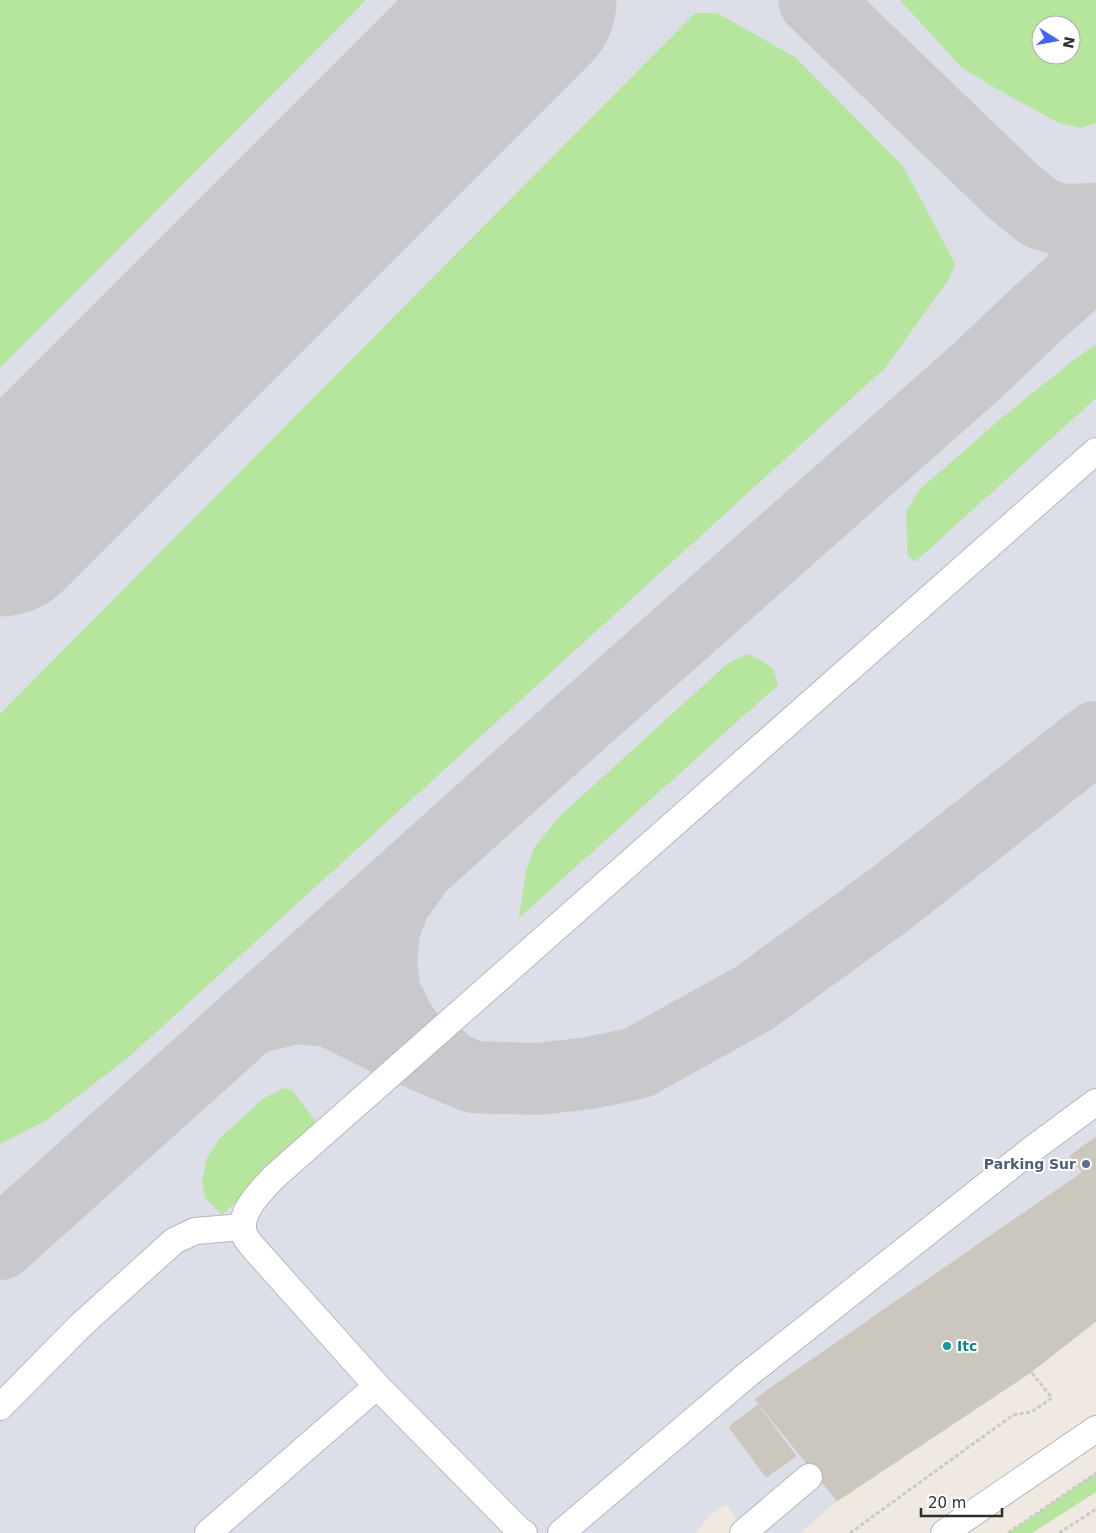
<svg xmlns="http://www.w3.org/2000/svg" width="1096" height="1533" font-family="'DejaVu Sans',sans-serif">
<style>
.airport{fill:#dcdee8;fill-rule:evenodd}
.green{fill:#b6e59e;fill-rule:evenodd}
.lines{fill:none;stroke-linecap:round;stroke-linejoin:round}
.taxiway{stroke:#c9c8cc;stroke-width:72}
.runway{stroke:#c9c8cc;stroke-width:181}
.building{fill:#cbc7bf;stroke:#cbc5ba}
.minor-casing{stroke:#b4b7c1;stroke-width:28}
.path{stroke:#c9c9c9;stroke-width:3;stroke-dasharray:4 2.5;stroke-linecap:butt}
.minor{stroke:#fff;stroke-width:26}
.service-dot{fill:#5c6f8a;stroke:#fff;stroke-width:2}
.culture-dot{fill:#0f9aa8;stroke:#fff;stroke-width:2}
.labels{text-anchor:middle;stroke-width:4;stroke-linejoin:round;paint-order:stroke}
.service-label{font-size:14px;font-weight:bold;fill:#4e5e75;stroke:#fff;text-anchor:end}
.culture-label{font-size:14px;font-weight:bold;fill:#0d838f;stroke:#fff;text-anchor:start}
</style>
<rect width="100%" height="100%" fill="#efe9e1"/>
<path class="airport" d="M0,0H1096V1321L1031,1372L837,1501L800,1533H745L726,1504L711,1515L695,1533H0ZM1041,25H1071V55H1041Z"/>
<g class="green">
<polygon points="0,0 366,0 0,368"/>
<path d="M900,0H1096V123L1081,128L1059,123L997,89L962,68ZM1041,25H1071V55H1041Z"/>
<polygon points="695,13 717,13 795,57 902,165 915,188 955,264 949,279 885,368 130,1056 47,1120 0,1144 0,714"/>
<polygon points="1096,344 1096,398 915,562 908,556 906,512 919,490 1004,416 1070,363"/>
<polygon points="747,654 761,660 773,669 778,685 519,918 526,871 534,848 560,816 728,663"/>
<polygon points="284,1088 292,1090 315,1121 294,1148 222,1215 205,1198 202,1181 207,1158 220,1138 264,1098"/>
<polygon points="1096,1473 1096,1492 1032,1533 1008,1533"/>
</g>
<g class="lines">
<g class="taxiway">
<polyline points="814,0 1014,192 1040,213 1061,220 1096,219"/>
<polyline points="413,876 395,901 384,929 381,962 385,993 398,1020 412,1041 440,1058"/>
<polyline points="250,1019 294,1008 330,1011 398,1045 473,1077 538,1079 590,1073 637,1063 754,998 889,900 1096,737"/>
<polyline points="0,1244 576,726 977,371 1037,314 1084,272 1096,258"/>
</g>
<polyline class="runway" points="0,526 526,0"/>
</g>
<g class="building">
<polygon points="1096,1137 1096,1192 1070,1156"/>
<polygon points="1083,1172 1096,1192 1096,1321 1031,1372 837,1501 755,1399"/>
<polygon points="758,1405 796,1456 766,1477 729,1427"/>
</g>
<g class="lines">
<g class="minor-casing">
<g id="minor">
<polyline points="0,1407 80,1326 174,1241 195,1231 243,1227"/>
<polyline points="208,1533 377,1386"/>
<path d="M524,1533L520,1531L377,1386L260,1255C255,1249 248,1242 245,1236C235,1215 262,1190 274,1177L1096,451"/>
<polyline points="561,1533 747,1375 1031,1150 1096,1102"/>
<polyline points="743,1533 809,1477"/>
<polyline points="944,1533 1096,1429"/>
</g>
</g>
<g class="path">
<polyline points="850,1533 1013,1415 1031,1412 1052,1398 1031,1372"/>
<polyline points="1008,1533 1096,1473"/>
<polyline points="1059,1533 1096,1509"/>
</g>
<use href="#minor" class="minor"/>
</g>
<circle class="service-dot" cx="1086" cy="1164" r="5"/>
<circle class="culture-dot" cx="947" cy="1346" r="5"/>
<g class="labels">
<g class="service-label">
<text x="1076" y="1169">Parking Sur</text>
</g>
<g class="culture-label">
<text x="957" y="1351">Itc</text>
</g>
</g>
<g transform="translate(1056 40) rotate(101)"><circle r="24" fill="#ffffff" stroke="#ababab"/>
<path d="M0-4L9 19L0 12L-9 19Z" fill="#4264fb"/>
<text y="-8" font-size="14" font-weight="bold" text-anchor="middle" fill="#2e2e2e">N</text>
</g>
<path d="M921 1508v8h81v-8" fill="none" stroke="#2e2e2e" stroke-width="2.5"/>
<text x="928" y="1508" font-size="15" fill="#2e2e2e" stroke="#ffffff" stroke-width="4" paint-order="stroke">20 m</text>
</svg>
